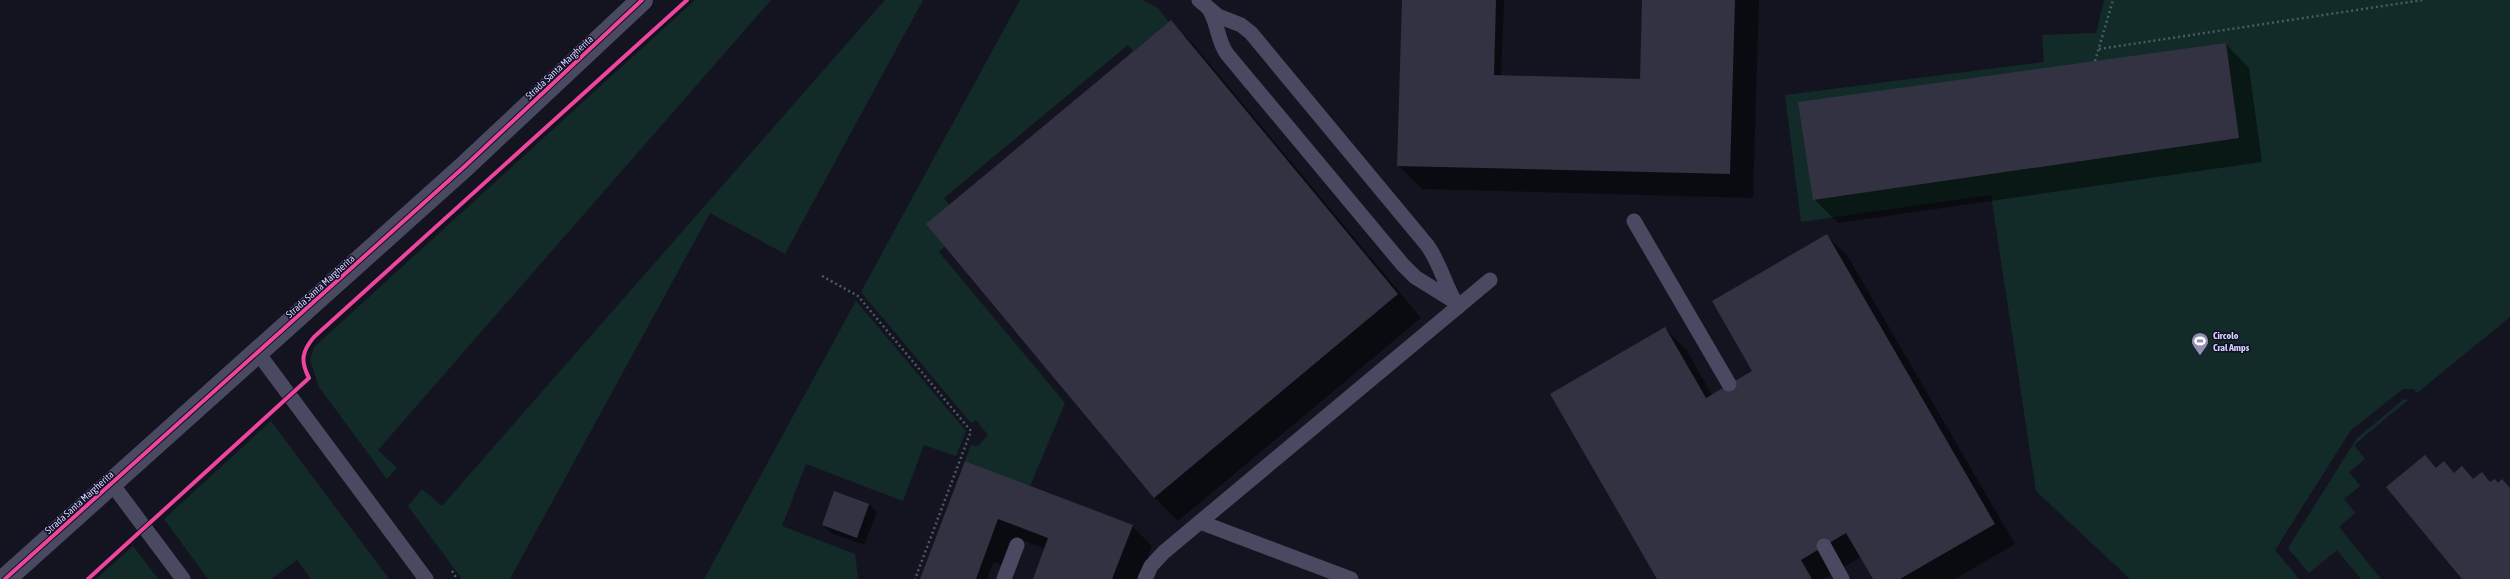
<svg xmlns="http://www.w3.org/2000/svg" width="2510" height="579" font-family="'Asap Condensed',sans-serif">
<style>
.green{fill:#122b29}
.shadow{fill:#0007}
.building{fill:#323242}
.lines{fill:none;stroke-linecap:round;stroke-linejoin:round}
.path{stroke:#4a5b66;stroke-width:2.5;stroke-dasharray:2 3;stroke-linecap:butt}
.lane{stroke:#494a61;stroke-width:15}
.street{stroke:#494a61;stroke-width:22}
.cycleway-casing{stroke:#100f25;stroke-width:6}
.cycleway{stroke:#ed469a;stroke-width:4}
.labels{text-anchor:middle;stroke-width:3;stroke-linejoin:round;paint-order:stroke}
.street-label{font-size:10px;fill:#d4d3fe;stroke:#100f25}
.poi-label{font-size:10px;font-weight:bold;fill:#d4d3fe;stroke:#100f25;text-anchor:start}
</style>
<rect width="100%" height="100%" fill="#141420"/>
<g class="green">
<polygon points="695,0 771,0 378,450 397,468 387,479 319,387 310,360 314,347"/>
<polygon points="885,0 923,0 785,254 710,213 510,579 462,579 408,506 422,489 442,506"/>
<polygon points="1020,0 1142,0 1158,8 1169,22 1133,51 1128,45 944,198 949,205 945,246 939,252 1065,403 1030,486 965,461 971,445 978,446 988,435 976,420 971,423 861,292"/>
<polygon points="2104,0 2510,0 2510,317 2417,393 2414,389 2403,389 2351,430 2275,550 2299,579 2130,579 2036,491 1991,195 1801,222 1785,95 2044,62 2042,35 2096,33"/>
<polygon points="856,301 966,431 956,456 924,445 903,501 806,464 782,526 855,554 858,579 704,579"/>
<polygon points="2404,399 2408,400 2354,445 2365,459 2349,472 2360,486 2344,499 2355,513 2339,527 2381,579 2361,579 2337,550 2309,573 2288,548 2357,438"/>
<polygon points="271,421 389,579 311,579 297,560 271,579 208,579 164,519"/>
<polygon points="133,546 158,579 96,579"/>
</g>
<g class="shadow">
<polygon points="1403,0 1504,0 1501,77 1641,80 1643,0 1759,0 1753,198 1422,189 1398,165"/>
<polygon points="1171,22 1194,45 1421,318 1178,521 1154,497"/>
<polygon points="2226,44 2249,68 2262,162 1838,223 1814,199"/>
<polygon points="1826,235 1847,255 2015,544 1955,579 1874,579 1861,557 1823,579 1658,579 1665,329 1686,349 1712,395 1753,372"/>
<polygon points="966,462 1132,526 1152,546 1140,579 1034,579 1045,549 1019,539 1008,567 994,562 987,579 921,579"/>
<polygon points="869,504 877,512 864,545 831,533 823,525"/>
</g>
<g class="building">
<polygon points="1402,0 1496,0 1494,75 1640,79 1642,0 1735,0 1730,174 1397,166"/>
<polygon points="1171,20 1398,294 1154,498 926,224"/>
<polygon points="2226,43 2239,138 1813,200 1798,102"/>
<polygon points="1827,234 1995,524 1900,579 1873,579 1846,533 1801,560 1812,579 1657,579 1550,394 1665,327 1706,398 1752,371 1712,301"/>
<polygon points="2425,455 2436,468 2444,461 2454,473 2462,466 2473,479 2482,472 2490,482 2495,479 2498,483 2502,479 2510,488 2510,579 2462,579 2386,487"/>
<polygon points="965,461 1133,525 1112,579 1033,579 1048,538 998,519 976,579 920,579"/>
<polygon points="834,491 869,504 857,538 822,525"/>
</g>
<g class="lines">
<g class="path">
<polyline points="2099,49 2423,0"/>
<polyline points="2095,61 2113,0"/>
<polyline points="822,276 858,296 971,431 915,579"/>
<polyline points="452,571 457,579"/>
</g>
<g class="lane">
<path d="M1199,0L1218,16L1241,25L1251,33L1427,245C1441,264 1445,287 1458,307"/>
<path d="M1209,9C1218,23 1217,40 1227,54L1403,265L1415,277L1452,300"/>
<polyline points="1634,221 1729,384"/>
<polyline points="258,353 426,579"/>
<polyline points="112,484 183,579"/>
<polyline points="1200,522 1351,579"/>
<polyline points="1824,546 1842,579"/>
<polyline points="1004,579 1017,545"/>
<polyline points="1145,579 1151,566 1164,552 1490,280"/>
</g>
<polyline class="street" points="5,579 465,166 642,0"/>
<g class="cycleway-casing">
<g id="cycleway">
<polyline points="5,579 465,166 642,0"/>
<path d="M88,579L309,378C300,361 302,351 314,337L687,0"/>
</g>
</g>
<use href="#cycleway" class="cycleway"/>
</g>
<defs>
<g id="stadium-pin" transform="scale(0.9)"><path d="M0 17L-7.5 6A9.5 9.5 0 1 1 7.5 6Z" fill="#9190b0" stroke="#100f25"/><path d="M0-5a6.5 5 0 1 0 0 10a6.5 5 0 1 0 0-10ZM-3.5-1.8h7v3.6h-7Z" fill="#fff"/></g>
</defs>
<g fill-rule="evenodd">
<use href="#stadium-pin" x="2200" y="341"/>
</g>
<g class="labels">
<g class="street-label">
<text transform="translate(559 67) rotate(-43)" y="4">Strada Santa Margherita</text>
<text transform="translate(320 286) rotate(-42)" y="4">Strada Santa Margherita</text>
<text transform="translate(79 502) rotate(-42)" y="4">Strada Santa Margherita</text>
</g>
<g class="poi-label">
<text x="2213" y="339">Circolo<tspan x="2213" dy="12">Cral Amps</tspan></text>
</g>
</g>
</svg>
